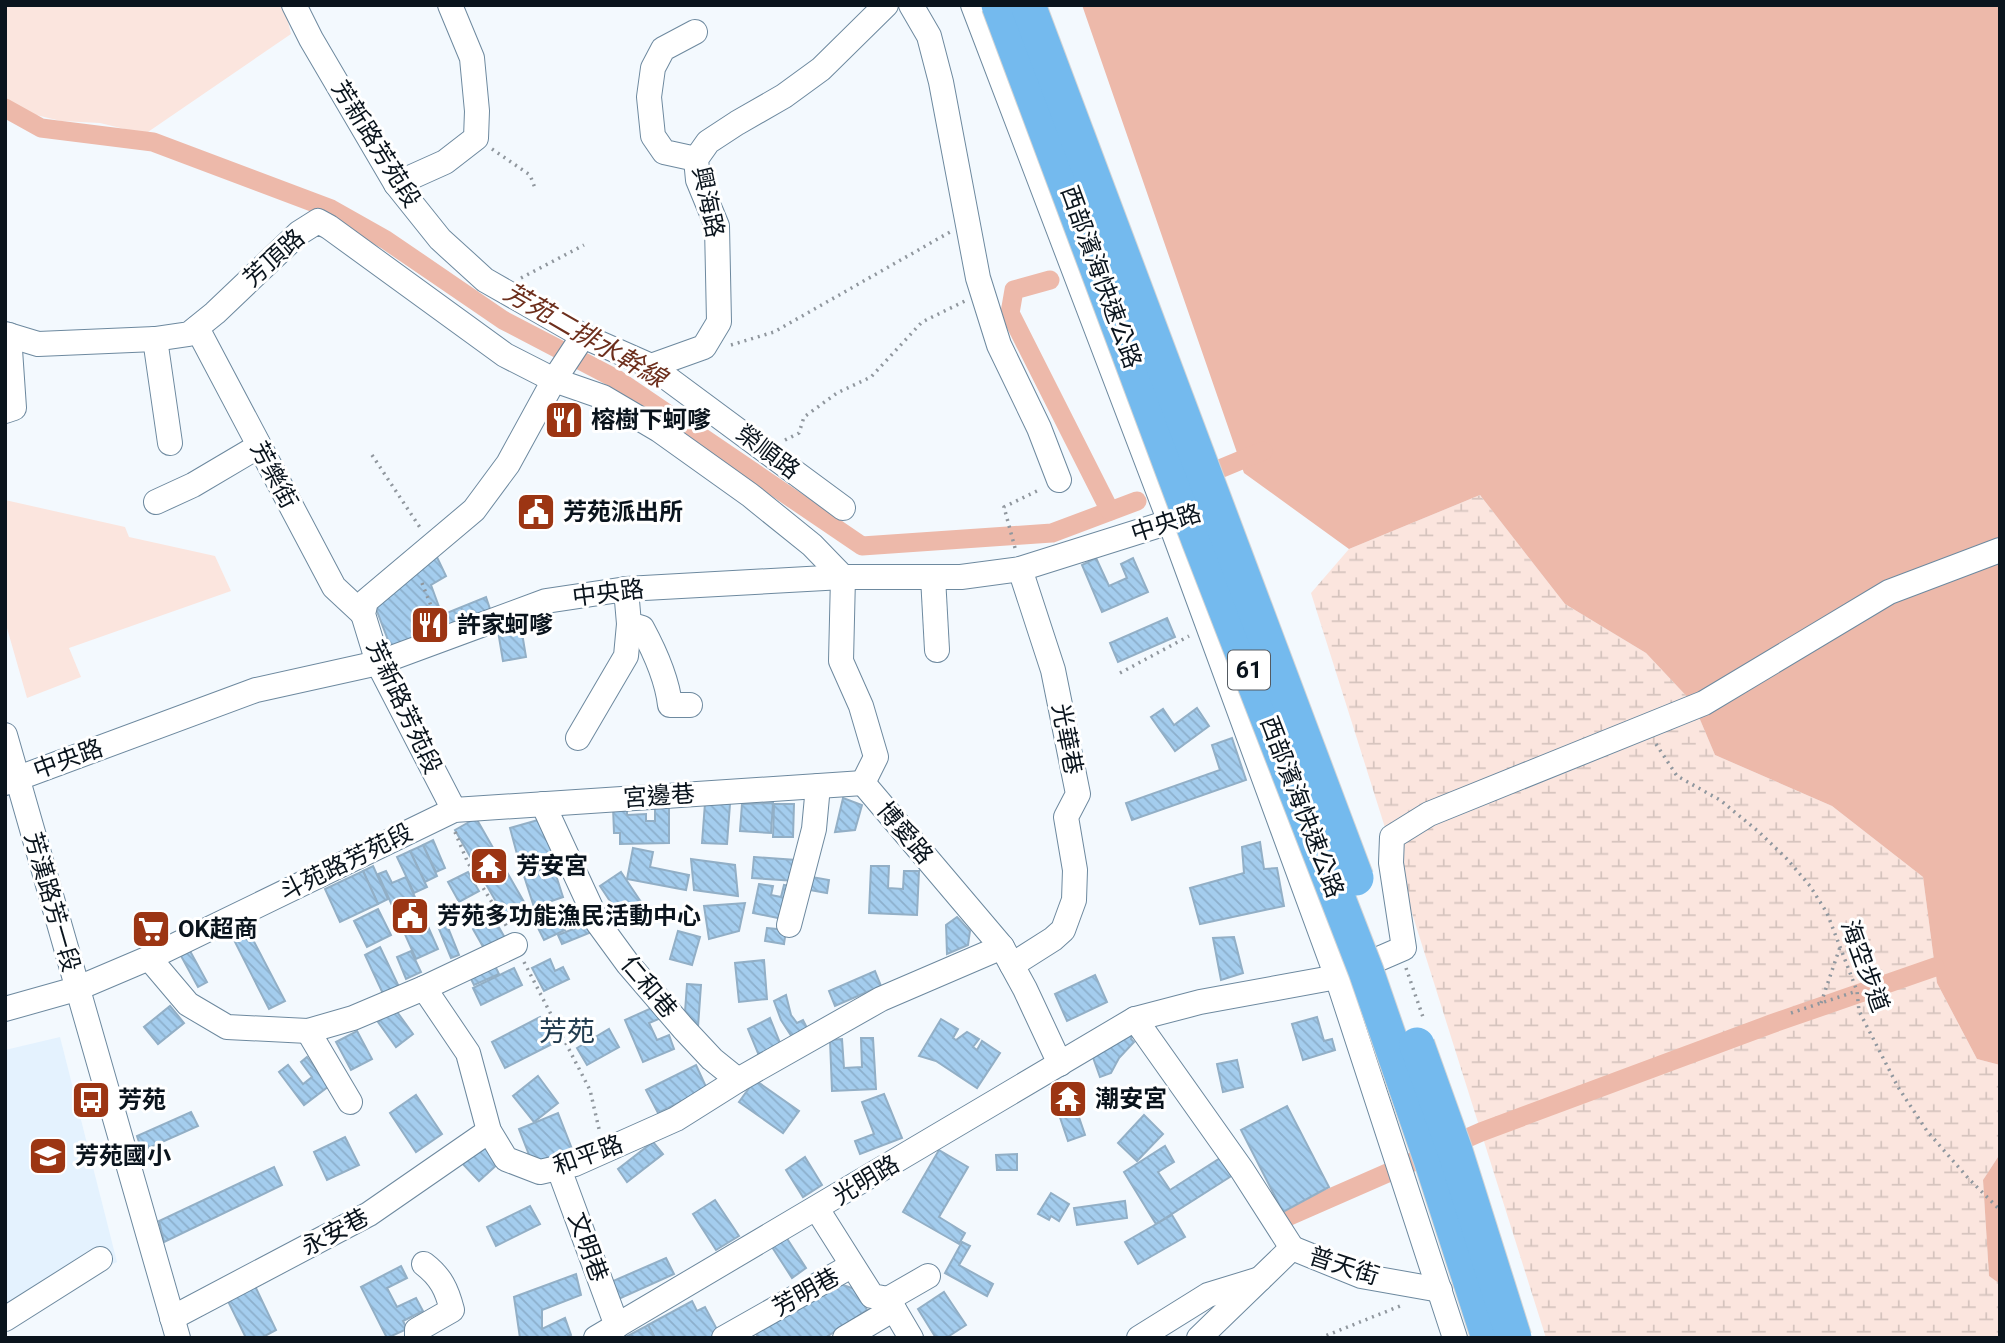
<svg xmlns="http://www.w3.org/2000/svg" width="2005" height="1343" font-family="Roboto,'Noto Sans TC',sans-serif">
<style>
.built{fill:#e4f2fe}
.grass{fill:#fbe5de}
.wetland{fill:url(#wetland-marsh)}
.water{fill:#edb9aa}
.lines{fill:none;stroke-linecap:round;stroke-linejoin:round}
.canal{stroke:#edb9aa;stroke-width:19}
.building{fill:url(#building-back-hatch);stroke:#92afc6;stroke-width:2}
.minor-casing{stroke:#6d899f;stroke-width:26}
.path{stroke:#90979e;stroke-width:3.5;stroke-dasharray:2 5;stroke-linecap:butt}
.minor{stroke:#fff;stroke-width:24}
.highway-bridge-casing{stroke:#d3d5d6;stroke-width:37;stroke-linecap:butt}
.highway-bridge{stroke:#74baee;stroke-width:35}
.labels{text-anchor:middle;stroke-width:6;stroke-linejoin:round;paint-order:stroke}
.shield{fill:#fff;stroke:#545a61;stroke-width:2}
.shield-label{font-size:23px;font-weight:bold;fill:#0a141d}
.street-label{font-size:24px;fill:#0a141d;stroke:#fff}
.poi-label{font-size:24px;font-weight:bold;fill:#0a141d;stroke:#fff;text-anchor:start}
.water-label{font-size:26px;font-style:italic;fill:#6d2f1d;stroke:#fff}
.quarter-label{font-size:28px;fill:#233d50;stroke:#fff}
</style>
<defs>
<pattern id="wetland-marsh" width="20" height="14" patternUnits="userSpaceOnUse" patternTransform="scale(1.75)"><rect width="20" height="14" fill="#fbe5de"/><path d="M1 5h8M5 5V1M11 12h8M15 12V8" fill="none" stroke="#d6c4be"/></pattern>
<pattern id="building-back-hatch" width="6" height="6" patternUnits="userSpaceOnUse" patternTransform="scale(1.75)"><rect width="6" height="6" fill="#a4cdee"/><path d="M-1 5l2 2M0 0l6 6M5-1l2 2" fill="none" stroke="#8cafcc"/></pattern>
</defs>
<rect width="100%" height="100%" fill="#f3f9fe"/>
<polygon class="built" points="60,1037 117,1262 5,1313 5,1050"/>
<g class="grass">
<polygon points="5,5 280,5 285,9 291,34 145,134 100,123 61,121 32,114 5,99"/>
<polygon points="5,500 125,527 129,537 215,556 231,591 69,648 81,677 27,698 5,621"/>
</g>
<polygon class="wetland" points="1480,495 1565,604 1646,653 1693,703 1715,755 1832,806 1923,877 1937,983 1977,1059 2000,1065 2000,1154 1983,1180 1989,1276 2000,1284 2000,1338 1546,1338 1311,593 1349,549"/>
<g class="water">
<polygon points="1082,5 2000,5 2000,1065 1977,1059 1937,983 1923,877 1832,806 1715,755 1693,703 1646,653 1565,604 1480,495 1349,549 1244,473"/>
<polygon points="2000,1154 2000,1284 1989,1276 1983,1180"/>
</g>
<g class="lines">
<g class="canal">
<polyline points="5,108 41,128 153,142 331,209 386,240 503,320 618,380 862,546 1052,533 1137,501"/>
<polyline points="1050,280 1014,290 1010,313 1110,511"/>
<polyline points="1222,468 1263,451"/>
<polyline points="1287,1217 1481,1132 1771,1024 1935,967"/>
</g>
</g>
<g class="building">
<polygon points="435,553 446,576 431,585 442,615 486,597 492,615 393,653 375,606"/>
<polygon points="1096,558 1109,586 1127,578 1121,564 1133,558 1148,592 1102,612 1082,565"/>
<polygon points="1167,618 1175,637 1118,662 1110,643"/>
<polygon points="520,621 526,657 503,661 497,625"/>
<polygon points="1197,708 1209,726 1175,751 1151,717 1163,709 1174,725"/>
<polygon points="1232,738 1246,780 1132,820 1126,803 1220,770 1212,745"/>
<polygon points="843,798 862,805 855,830 835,832"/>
<polygon points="705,803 730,804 727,844 702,843"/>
<polygon points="773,803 771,833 740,831 742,804"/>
<polygon points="774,804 794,804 793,837 773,837"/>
<polygon points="655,806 669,806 669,843 620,844 620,833 614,833 613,807 627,807 627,815 646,814 646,821 655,821"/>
<polygon points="476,818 524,902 503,914 455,830"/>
<polygon points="545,818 556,859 521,869 510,828"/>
<polygon points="433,840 445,868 436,872 423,845"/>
<polygon points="1260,842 1264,869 1277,868 1284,906 1200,924 1190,888 1244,873 1242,847"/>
<polygon points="423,845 437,876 425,882 410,851"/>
<polygon points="633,848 653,852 650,867 689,875 686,890 627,879"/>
<polygon points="410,851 427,887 414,893 397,857"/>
<polygon points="754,857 796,860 795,881 752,878"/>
<polygon points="691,859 735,865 738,896 694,890"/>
<polygon points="373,866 388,899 378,904 363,871"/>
<polygon points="553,866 563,897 534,907 524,876"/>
<polygon points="871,866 889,866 888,888 903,889 904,871 919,871 917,915 869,913"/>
<polygon points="363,871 378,904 340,922 325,889"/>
<polygon points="386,871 392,883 406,877 438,949 416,959 378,874"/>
<polygon points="468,872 479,891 459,902 448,882"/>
<polygon points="621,872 647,911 626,925 600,886"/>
<polygon points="806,876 829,880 827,893 804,889"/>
<polygon points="759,884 773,886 771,895 781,897 784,885 795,887 788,920 753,913"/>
<polygon points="583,903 594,931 562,944 558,935 581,926 573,907"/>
<polygon points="745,903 739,931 709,939 704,906"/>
<polygon points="378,909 391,935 367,947 354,921"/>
<polygon points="557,914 565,930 544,940 536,924"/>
<polygon points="493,917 505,938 485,950 473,929"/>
<polygon points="957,917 970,931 968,945 947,954 946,925"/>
<polygon points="445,920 459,955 451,958 437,924"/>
<polygon points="767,928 786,930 784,944 765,941"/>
<polygon points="678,931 700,937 692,965 670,959"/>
<polygon points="249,932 285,1001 269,1009 234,940"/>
<polygon points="1234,937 1243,973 1221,980 1213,938"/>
<polygon points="380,947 400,989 384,996 365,955"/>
<polygon points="190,951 207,982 198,987 181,956"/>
<polygon points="411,951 421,972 406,979 397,957"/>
<polygon points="550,959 555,971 563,967 569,979 544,991 532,968"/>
<polygon points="764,960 767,999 739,1002 735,963"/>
<polygon points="493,962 499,974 474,985 468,973"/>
<polygon points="514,968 522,985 481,1005 473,988"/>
<polygon points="875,971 881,986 835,1006 829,991"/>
<polygon points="1095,975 1107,1002 1067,1021 1055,994"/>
<polygon points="687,984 701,985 698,1027 684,1026"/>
<polygon points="786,995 791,1015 797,1023 803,1020 808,1030 794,1040 781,1020 774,1001"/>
<polygon points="170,1006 184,1023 158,1044 144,1027"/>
<polygon points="656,1006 661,1018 649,1023 657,1040 669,1035 674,1049 643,1062 625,1020"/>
<polygon points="395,1009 413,1034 396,1047 378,1022"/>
<polygon points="540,1017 554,1043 505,1068 492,1042"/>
<polygon points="1317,1017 1324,1041 1332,1039 1335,1050 1303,1060 1292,1024"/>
<polygon points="770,1018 780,1043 760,1058 748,1029"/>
<polygon points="941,1019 958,1029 953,1038 956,1040 967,1032 979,1039 973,1047 977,1050 982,1041 1000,1053 977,1088 936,1061 919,1056"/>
<polygon points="609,1029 619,1047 587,1065 577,1048"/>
<polygon points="1129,1029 1133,1035 1131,1039 1134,1042 1119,1058 1111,1073 1100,1077 1091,1052"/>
<polygon points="357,1031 372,1059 351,1070 336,1042"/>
<polygon points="861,1038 873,1038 876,1089 832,1091 830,1040 842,1039 844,1068 862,1067"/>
<polygon points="307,1057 329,1086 304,1105 279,1072 288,1065 303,1084 312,1077 301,1062"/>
<polygon points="1237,1060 1243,1087 1223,1092 1217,1064"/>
<polygon points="696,1065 707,1089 658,1113 646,1090"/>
<polygon points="538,1076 558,1103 534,1122 513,1096"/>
<polygon points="755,1080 799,1111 783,1133 739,1102"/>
<polygon points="1067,1082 1085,1135 1068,1141 1050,1088"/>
<polygon points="884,1094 902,1138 860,1154 855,1141 874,1134 862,1102"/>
<polygon points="416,1095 442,1134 416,1152 390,1113"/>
<polygon points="1287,1106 1329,1187 1283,1212 1241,1130"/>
<polygon points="191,1112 198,1126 142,1151 137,1136"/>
<polygon points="558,1113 572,1149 533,1165 519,1129"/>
<polygon points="1144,1115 1163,1134 1137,1161 1118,1143"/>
<polygon points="345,1137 359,1165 327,1180 314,1152"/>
<polygon points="653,1142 663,1154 627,1182 618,1169"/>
<polygon points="483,1143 500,1162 479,1181 459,1160"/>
<polygon points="1165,1146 1174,1162 1158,1172 1170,1190 1222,1157 1233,1175 1156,1224 1124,1172"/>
<polygon points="939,1150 968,1167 939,1217 965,1233 959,1244 903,1212"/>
<polygon points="1017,1154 1017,1170 997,1170 996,1155"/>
<polygon points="805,1157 822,1185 803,1197 786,1170"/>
<polygon points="274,1167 282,1185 164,1242 159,1221"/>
<polygon points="1051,1193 1069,1204 1059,1221 1051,1216 1049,1220 1038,1214"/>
<polygon points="715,1200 739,1236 716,1250 693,1214"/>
<polygon points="1125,1201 1127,1218 1077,1225 1074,1208"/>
<polygon points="530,1206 540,1224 496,1246 487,1227"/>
<polygon points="1172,1215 1185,1237 1138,1264 1125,1242"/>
<polygon points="786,1237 806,1268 792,1278 772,1247"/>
<polygon points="962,1242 970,1246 959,1265 993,1284 987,1296 945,1273"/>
<polygon points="666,1258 674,1274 612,1302 604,1285"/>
<polygon points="401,1266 407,1278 387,1288 397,1307 416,1298 423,1311 403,1321 407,1329 387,1338 361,1287"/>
<polygon points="576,1274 581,1295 542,1310 542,1329 565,1318 571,1335 565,1338 520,1338 514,1297"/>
<polygon points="254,1284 276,1330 261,1338 246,1338 226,1297"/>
<polygon points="840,1284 855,1289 867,1310 825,1338 759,1338 755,1332"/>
<polygon points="944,1292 966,1325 946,1338 936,1338 918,1309"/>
<polygon points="692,1301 697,1311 705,1307 720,1335 714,1338 655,1338 648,1325"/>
<polygon points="648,1325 655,1338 624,1338"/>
</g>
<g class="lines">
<g class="minor-casing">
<g id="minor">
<polyline points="294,5 311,39 396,184 440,239 485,280 583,336 651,366 843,508"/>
<polyline points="911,5 929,36 941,82 978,278 999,345 1039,428 1059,480"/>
<polyline points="973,5 1170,522 1337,977 1455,1338"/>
<polyline points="695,32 663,49 653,68 649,97 653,136 664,152 696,159"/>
<polyline points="396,184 445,162 476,138 477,111 472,58 450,5"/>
<polyline points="197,328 334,587 363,614"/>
<polyline points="5,334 38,344 155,339 189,334 215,313 299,233 318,221 329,227 505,355 554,380 603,397 659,430 750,495 812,545 843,577 841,661 861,706 876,757 863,783"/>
<polyline points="155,339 170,443"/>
<polyline points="651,366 704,347 719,322 717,226 698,180 696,159 708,142 737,123 784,96 821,69 886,5"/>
<polyline points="5,411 14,408 9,335"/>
<polyline points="156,502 193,485 259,446"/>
<polyline points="933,577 937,650"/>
<path d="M626,589L629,624L642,628C655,652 667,678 670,705H690"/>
<polyline points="5,735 178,1338"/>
<polyline points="578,738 626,656 629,624"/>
<polyline points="5,783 256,690 378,663 546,601 626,589 843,577 961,577 1020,569 1185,517"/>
<polyline points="863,783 1002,947 1025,989 1060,1064"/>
<polyline points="543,804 598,923 628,964 683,1028 712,1059 738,1080"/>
<polyline points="454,810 378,663 363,614 366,601 474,510 508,464 554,380 583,336"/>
<polyline points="789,925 814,829 818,786"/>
<polyline points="149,958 188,1004 227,1027 308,1031 353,1018 424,988 468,1053 489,1131 506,1159 540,1172 575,1164 676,1119 738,1080 881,999 1002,947"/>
<polyline points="1012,965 1053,939 1063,930 1074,900 1075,870 1066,817 1078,794 1053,670 1020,569"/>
<polyline points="424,988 515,945"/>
<polyline points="5,1009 76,989 149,958 454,810 863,783"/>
<polyline points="1135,1019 1242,1170 1292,1248"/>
<polyline points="308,1031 350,1102"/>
<polyline points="559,1169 617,1326"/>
<polyline points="817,1209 872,1296 888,1299"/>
<polyline points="1292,1248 1361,1276 1440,1290"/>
<polyline points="172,1318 369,1214 489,1131"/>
<polyline points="5,1319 100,1259"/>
<path d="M417,1338V1330L452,1310C447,1290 441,1277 424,1264"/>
<polyline points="596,1338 1135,1019 1200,1002 1337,977 1404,948 1391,863 1392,837 1429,814 1704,703 1889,592 2000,550"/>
<polyline points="724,1338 851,1266"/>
<polyline points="845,1338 894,1309"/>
<polyline points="911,1338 888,1299 928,1276"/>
<polyline points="1139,1338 1208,1295 1260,1279"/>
<polyline points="1199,1338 1292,1248"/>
</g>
</g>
<g class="path">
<polyline points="492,149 530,175 535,188"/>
<polyline points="521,278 584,245"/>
<polyline points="731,345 774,332 950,232"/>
<polyline points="785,440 799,433 804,417 837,393 871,377 922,322 965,301"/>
<polyline points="372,455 421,529"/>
<polyline points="1015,548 1004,507 1041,489"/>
<polyline points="422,583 437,621"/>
<polyline points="1120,673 1189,636"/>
<polyline points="1656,744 1677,776 1720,800 1759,832 1787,859 1810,886 1827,913 1857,991 1859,1011 1898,1087 1927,1131 1968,1178 2000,1210"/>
<polyline points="455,832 468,863 507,927"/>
<polyline points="524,962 590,1090 599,1129"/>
<polyline points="1406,968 1424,1020"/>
<polyline points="1821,1003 1840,947"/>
<polyline points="1791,1013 1857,991"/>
<polyline points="1320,1338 1400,1306"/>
</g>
<use href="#minor" class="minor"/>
<g class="highway-bridge-casing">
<g id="highway-bridge">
<polyline points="999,5 1199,540 1366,971 1431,1159 1489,1338"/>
<polyline points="1028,5 1356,878"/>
<polyline points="1417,1045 1455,1151 1514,1338"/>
</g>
</g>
<use href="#highway-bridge" class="highway-bridge"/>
</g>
<defs>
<g id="restaurant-square" transform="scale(2.0125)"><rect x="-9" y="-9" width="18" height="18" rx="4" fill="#9c3513" stroke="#fff"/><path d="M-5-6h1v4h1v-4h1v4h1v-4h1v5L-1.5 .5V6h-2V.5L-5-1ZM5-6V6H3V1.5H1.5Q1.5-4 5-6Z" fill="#fff"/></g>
<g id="civic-square" transform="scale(2.0125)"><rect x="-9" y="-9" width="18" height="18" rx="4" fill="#9c3513" stroke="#fff"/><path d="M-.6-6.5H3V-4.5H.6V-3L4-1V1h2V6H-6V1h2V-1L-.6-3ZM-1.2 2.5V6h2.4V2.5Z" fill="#fff"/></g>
<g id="temple-square" transform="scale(2.0125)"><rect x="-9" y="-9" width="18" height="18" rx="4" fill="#9c3513" stroke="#fff"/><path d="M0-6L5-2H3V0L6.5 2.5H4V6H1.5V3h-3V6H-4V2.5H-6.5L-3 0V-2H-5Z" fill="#fff"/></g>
<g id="supermarket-square" transform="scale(2.0125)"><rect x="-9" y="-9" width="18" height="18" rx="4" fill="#9c3513" stroke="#fff"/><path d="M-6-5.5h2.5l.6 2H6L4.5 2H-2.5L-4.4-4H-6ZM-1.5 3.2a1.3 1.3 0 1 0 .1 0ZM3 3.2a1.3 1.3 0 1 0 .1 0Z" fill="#fff"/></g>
<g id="bus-square" transform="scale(2.0125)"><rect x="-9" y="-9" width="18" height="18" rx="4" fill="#9c3513" stroke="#fff"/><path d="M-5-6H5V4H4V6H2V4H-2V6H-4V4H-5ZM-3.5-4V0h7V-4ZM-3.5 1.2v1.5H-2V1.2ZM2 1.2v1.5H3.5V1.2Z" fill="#fff"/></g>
<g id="school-square" transform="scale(2.0125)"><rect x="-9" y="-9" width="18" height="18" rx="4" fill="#9c3513" stroke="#fff"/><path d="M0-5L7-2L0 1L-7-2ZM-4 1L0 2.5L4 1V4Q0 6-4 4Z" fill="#fff"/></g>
</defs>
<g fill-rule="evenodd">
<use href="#restaurant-square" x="564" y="420"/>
<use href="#civic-square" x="536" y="512"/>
<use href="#restaurant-square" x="430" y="625"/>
<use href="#temple-square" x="489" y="866"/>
<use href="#civic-square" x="410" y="916"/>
<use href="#supermarket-square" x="151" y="929"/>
<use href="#temple-square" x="1068" y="1099"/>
<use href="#bus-square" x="91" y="1100"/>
<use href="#school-square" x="48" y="1156"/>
</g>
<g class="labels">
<rect class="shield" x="1228" y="650.5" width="42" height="39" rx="5"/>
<g class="shield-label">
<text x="1249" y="678">61</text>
</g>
<g class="street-label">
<text transform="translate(376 144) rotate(58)" y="8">芳新路芳苑段</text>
<text transform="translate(708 202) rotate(78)" y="8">興海路</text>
<text transform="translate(274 258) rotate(-42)" y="8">芳頂路</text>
<text transform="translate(1101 277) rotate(70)" y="8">西部濱海快速公路</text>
<text transform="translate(768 452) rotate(37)" y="8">榮順路</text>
<text transform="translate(274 475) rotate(62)" y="8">芳樂街</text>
<text transform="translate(1166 523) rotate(-18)" y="8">中央路</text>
<text transform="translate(608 593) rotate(-7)" y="8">中央路</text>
<text transform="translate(404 707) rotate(65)" y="8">芳新路芳苑段</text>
<text transform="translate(1067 739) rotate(79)" y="8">光華巷</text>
<text transform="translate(68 759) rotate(-20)" y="8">中央路</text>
<text transform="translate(659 796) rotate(-4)" y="8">宮邊巷</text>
<text transform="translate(1302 807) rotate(69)" y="8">西部濱海快速公路</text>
<text transform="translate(905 833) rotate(50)" y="8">博愛路</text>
<text transform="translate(346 862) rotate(-26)" y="8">斗苑路芳苑段</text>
<text transform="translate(52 902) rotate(74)" y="8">芳漢路芳一段</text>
<text transform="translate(1865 966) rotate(70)" y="8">海空步道</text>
<text transform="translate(649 987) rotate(50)" y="8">仁和巷</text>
<text transform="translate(588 1155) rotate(-20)" y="8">和平路</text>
<text transform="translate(866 1180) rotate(-31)" y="8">光明路</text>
<text transform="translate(335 1232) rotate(-28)" y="8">永安巷</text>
<text transform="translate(588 1247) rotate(70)" y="8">文明巷</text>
<text transform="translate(1344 1266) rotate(18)" y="8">普天街</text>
<text transform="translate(806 1292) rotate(-29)" y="8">芳明巷</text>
</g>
<g class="poi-label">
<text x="591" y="428">榕樹下蚵嗲</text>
<text x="563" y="520">芳苑派出所</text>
<text x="457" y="633">許家蚵嗲</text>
<text x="516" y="874">芳安宮</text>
<text x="437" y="924">芳苑多功能漁民活動中心</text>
<text x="178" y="937">OK超商</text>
<text x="1095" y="1107">潮安宮</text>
<text x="118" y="1108">芳苑</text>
<text x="75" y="1164">芳苑國小</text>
</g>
<g class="water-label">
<text transform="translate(585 335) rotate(30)" y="9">芳苑二排水幹線</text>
</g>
<g class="quarter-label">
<text x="567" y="1041">芳苑</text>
</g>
</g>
<rect width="2005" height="1343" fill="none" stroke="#0a141d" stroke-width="14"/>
</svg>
